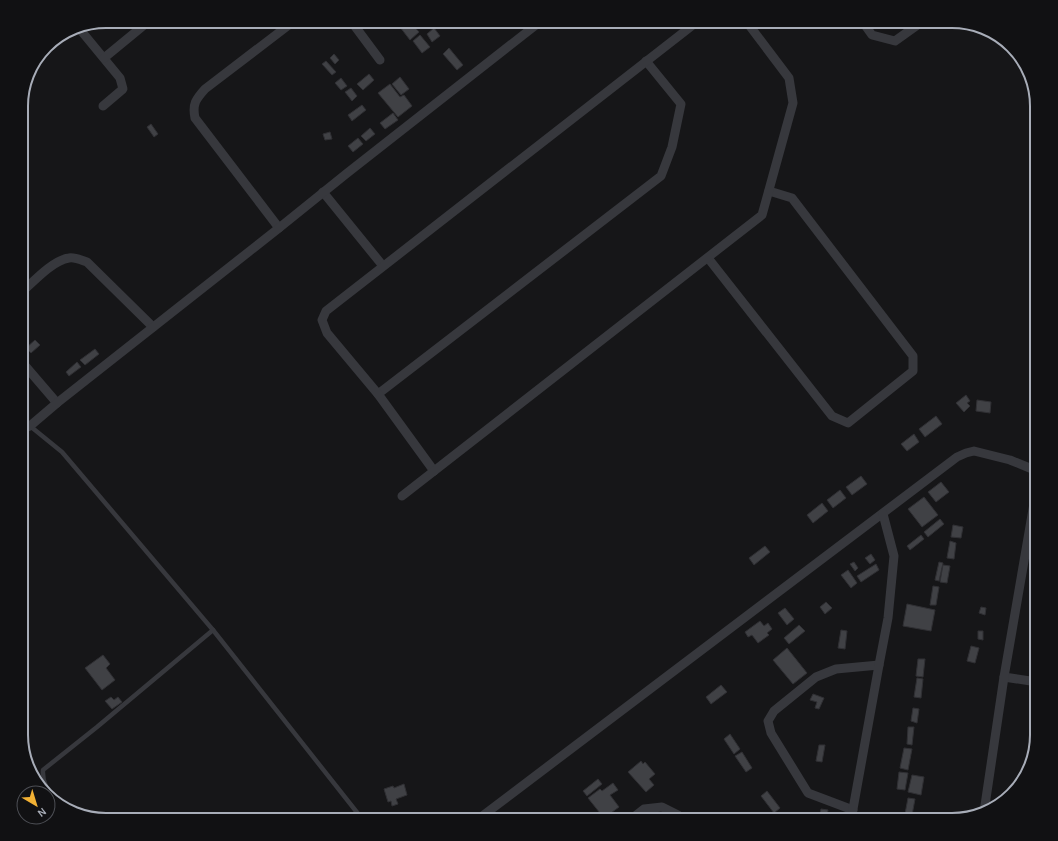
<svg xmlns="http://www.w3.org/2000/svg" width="1058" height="841" font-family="'Alegreya Sans',sans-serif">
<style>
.building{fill:#404145;stroke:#303034}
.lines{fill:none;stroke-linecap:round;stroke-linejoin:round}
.service{stroke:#37383d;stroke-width:4.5}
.minor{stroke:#37383d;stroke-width:9}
.rim{fill:none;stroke:#a8adb8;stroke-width:2}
</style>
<rect width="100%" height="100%" fill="#161618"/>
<g class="building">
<polygon points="407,21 409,21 419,32 410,40 400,27"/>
<polygon points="434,28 440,36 432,42 427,34"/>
<polygon points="420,35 430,47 422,53 413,41"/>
<polygon points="449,48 463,65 457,70 443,54"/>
<polygon points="334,54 339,60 335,64 330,58"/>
<polygon points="326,61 336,72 332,75 322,64"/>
<polygon points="369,74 374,80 363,90 357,84"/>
<polygon points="400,77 409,89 401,95 392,84"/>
<polygon points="341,78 347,86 341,90 335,83"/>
<polygon points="390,84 400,97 404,95 412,106 398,117 378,93"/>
<polygon points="351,88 357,96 352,101 345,92"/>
<polygon points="362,105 366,110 352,121 348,115"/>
<polygon points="393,113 398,120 385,129 380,123"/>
<polygon points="151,124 158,134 154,137 147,127"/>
<polygon points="370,128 375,134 366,141 361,136"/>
<polygon points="330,132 332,139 325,140 323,134"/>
<polygon points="358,138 363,144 353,152 348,146"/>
<polygon points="35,340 40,345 31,353 26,348"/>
<polygon points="95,349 99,354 85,365 80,360"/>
<polygon points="77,362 81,367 69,376 66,372"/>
<polygon points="966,395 970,401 967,403 970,406 964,412 956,403"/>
<polygon points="977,400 991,402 990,413 976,411"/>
<polygon points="936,416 942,424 925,437 919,429"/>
<polygon points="914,434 919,442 907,451 901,444"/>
<polygon points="861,476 867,484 852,495 846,487"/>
<polygon points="941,482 949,492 936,502 928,492"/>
<polygon points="840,490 846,498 833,508 827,500"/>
<polygon points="924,497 938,515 922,527 908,509"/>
<polygon points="822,503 828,511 813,523 807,515"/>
<polygon points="940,519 944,524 928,537 924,532"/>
<polygon points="953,525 963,527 961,538 951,537"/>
<polygon points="921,535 924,539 910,550 907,546"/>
<polygon points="950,541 956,543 954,559 947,558"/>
<polygon points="765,546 770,552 754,565 749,558"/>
<polygon points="871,554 875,560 870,564 865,558"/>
<polygon points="854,562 858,568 855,571 850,564"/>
<polygon points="939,562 943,563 939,581 935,580"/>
<polygon points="876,564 879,570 861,582 857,576"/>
<polygon points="943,565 950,566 947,583 940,582"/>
<polygon points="848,570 857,583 851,588 841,575"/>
<polygon points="933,586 939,587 936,605 930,605"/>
<polygon points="826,602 832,608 825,614 820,607"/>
<polygon points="907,604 935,610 931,631 903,626"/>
<polygon points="981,607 986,608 985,615 979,613"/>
<polygon points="785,608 794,619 787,625 778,613"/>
<polygon points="760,621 764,626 768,623 772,629 767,633 769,635 758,643 752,635 748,637 745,632"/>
<polygon points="799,625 805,631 789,644 784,638"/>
<polygon points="841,630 847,631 845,649 838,648"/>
<polygon points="978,631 983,631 983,640 978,639"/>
<polygon points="971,646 979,648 975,663 967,661"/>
<polygon points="787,648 807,673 793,684 773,660"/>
<polygon points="103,655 110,664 106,668 115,680 102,690 85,668"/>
<polygon points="918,659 925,659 923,677 916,676"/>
<polygon points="917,678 923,679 921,698 914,697"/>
<polygon points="721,685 727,692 711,704 706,697"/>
<polygon points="813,694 824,698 819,709 815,708 817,702 810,700"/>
<polygon points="111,697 114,700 118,697 122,702 112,709 105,701"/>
<polygon points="913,708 919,709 917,723 911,721"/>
<polygon points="908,727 914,727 912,745 907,744"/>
<polygon points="730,734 740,749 734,754 724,739"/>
<polygon points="819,745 825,745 822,762 816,761"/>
<polygon points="904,748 912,749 908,770 900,768"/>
<polygon points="742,752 752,768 746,772 735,756"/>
<polygon points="641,761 643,764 645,762 655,774 649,779 654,785 646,792 628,772"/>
<polygon points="899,772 908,773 905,790 897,789"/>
<polygon points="912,775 924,777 921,795 908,792"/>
<polygon points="598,779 602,784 587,796 583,791"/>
<polygon points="613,783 618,790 610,795 619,807 604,818 588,798 600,789 602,791"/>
<polygon points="404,784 407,795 396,799 398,804 392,806 391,801 388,802 384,789 393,786 394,788"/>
<polygon points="767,791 780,808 774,813 761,796"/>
<polygon points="908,798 915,799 912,815 905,814"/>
<polygon points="821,809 828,810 827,815 820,814"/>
</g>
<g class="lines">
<g class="service">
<polyline points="30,426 62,452 213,630 363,820"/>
<path d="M57,803C49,792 42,784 43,770L97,727L213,630"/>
</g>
<g class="minor">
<polyline points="351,21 380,60"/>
<polyline points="862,21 872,35 895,41 923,21"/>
<polyline points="78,27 120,78 123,89 103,106"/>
<polyline points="104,58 149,21"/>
<polyline points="323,192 383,266"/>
<path d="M279,228L195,118C192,104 196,99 205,89L294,21"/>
<polyline points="708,258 832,416 848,423 913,371 913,356 792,198 769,191"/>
<path d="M21,293C33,282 53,260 69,258C75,257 81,260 87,262L153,327"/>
<polyline points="21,361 57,403"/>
<polyline points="378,394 661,176 672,147 681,104 646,61"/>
<polyline points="21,430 30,426 57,403 279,228 346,174 541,21"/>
<polyline points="434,471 378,394 327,333 322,320 326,311 698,21"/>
<polyline points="402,496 762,215 793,103 789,78 746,21"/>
<polyline points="1004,677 1037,682"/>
<polyline points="853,810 808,793 771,733 768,721 774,711 816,677 836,669 879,665"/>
<polyline points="984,812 1004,677 1037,486"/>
<polyline points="477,820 957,457 966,453 974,451 1010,460 1037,471"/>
<polyline points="630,820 644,809 662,807 678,815 682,820"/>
<polyline points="851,820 879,665 888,618 894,556 883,514"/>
</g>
</g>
<path d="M0 0H1058V841H0ZM106 28H952A78 78 0 0 1 1030 106V735A78 78 0 0 1 952 813H106A78 78 0 0 1 28 735V106A78 78 0 0 1 106 28Z" fill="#111113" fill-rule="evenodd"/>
<path class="rim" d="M106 28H952A78 78 0 0 1 1030 106V735A78 78 0 0 1 952 813H106A78 78 0 0 1 28 735V106A78 78 0 0 1 106 28Z"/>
<g transform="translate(36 805) rotate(142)"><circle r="19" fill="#111113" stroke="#4d4f55"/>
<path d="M0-3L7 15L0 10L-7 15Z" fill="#f2b134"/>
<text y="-6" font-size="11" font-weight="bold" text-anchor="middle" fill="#a8adb8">N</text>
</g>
</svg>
